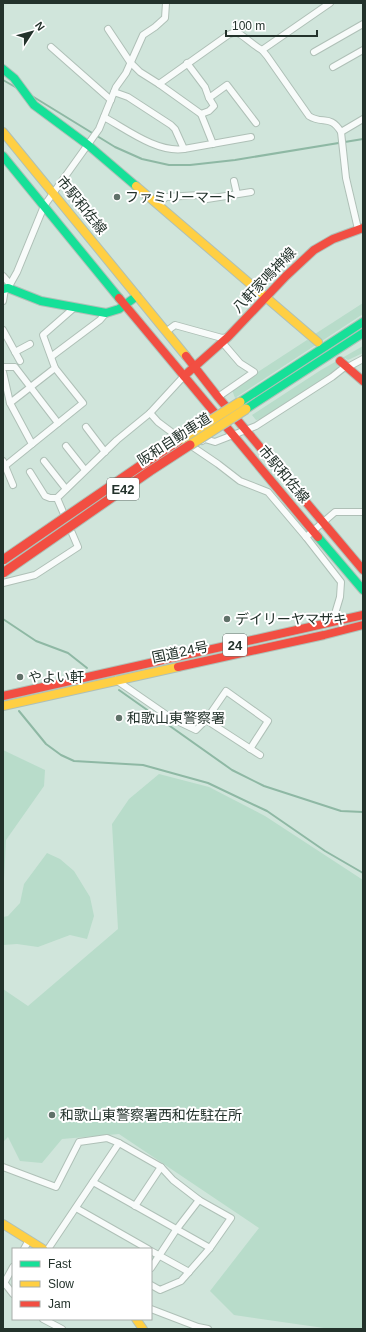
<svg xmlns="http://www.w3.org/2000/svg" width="366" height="1332" font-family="Arial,'Noto Sans JP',sans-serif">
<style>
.green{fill:#b8dcca}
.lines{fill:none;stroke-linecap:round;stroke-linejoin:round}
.stream{stroke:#8eb8a4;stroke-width:2}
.street-casing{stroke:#afc0b7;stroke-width:8}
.fast-casing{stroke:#afc0b7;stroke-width:10}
.slow-casing{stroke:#afc0b7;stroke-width:10}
.jam-casing{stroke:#afc0b7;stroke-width:10}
.street{stroke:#f8fbfa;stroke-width:6}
.fast{stroke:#16e098;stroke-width:8}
.slow{stroke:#ffcf43;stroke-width:8}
.jam{stroke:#f24e42;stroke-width:8}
.slow-bridge-casing{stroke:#afc0b7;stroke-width:11;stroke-linecap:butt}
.jam-bridge-casing{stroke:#afc0b7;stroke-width:11;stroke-linecap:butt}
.slow-bridge{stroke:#ffcf43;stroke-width:9}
.jam-bridge{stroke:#f24e42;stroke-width:9}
.poi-dot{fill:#607169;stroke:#fff;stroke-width:1.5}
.labels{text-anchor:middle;stroke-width:4;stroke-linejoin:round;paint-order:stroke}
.shield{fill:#fff;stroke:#65706b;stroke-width:1}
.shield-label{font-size:13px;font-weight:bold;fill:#23322b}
.poi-label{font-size:14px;fill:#23322b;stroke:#fff;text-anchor:start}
.street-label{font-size:14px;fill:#23322b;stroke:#fff}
</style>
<rect width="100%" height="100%" fill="#d0e5db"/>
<g class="green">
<polygon points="363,303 363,314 235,398 232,390 235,387 307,340 315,343 320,339 315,334"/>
<polygon points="363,346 363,353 348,360 345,358 337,363 338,367 337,370 262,419 256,420 252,415 321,370"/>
<polygon points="3,750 45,770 44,786 6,840 4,879 3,879"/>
<polygon points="159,774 209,787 265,816 363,880 363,1329 331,1329 234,1315 210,1291 259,1228 119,1134 62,1139 42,1163 20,1161 8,1137 3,1142 3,989 28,1006 118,929 112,824 129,799"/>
<polygon points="47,853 60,859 74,871 90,897 94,916 87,939 70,935 38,947 17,944 3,945 3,917 8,916 20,903 24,884"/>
</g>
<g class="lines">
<g class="stream">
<polyline points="3,80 17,88"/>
<polyline points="32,96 115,147 142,159 169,165 190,165 235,160 363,139"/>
<polyline points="3,619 36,641 68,653 87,668"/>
<polyline points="119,690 232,770 264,786 341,811 363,812"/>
<polyline points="19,711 46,744 61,755 74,761 143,765 208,783 267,811 325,851 363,873"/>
</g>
<g class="street-casing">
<g id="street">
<polyline points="108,29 130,62 140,72 159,84 201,114"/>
<polyline points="51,47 111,100"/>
<path d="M262,50L267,56L309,116C323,125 330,114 341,132L346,178L358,229"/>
<polyline points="314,52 363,24"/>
<polyline points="187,63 205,87 209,98 227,85 256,123"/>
<polyline points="333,67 363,50"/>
<path d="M159,84L228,35C231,33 234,32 238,33C244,36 254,46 262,50L330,3"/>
<polyline points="209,98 214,106 209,111 201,114 213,144"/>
<path d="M104,117C126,129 157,153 184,149L175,129L171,125L128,97L114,92"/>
<polyline points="341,132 363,119"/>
<polyline points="184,149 251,137"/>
<polyline points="234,181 237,194"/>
<polyline points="158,204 166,197 200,195 207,199 251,192"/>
<polyline points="3,276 10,284"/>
<polyline points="8,288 17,272 44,206 99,129 116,87 126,73 143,35 155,27 165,18 166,3"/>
<polyline points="3,301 5,289"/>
<polyline points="3,330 20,361"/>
<polyline points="167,331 175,325 222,338 228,337"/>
<polyline points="15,352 30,344"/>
<polyline points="52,356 100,320 106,313"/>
<polyline points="3,367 15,367 58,423"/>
<polyline points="348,367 363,359"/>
<polyline points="3,372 10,403 32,444"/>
<polyline points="218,397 254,372 240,363 222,342"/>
<polyline points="10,403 55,368 43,335 75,307"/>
<polyline points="150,413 158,422 182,440"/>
<polyline points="86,427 105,452"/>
<polyline points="202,441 205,439 215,442 256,426 332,377 346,366"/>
<polyline points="190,445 218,464 240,481 268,492 306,537 335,512 363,512"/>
<polyline points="66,446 85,470"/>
<polyline points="3,461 13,485"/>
<polyline points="44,461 66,489"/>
<polyline points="5,466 83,403 55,368"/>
<polyline points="30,472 45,496 50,498 57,498"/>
<polyline points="306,537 341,582 340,597 334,617 334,622"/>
<polyline points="3,583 35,575 78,547 57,498 117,440 150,413 184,376"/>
<polyline points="116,680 171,718 196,730 206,720 226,691 268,721 250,749"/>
<polyline points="206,720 260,755"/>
<polyline points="3,1167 56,1187 79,1142 107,1138 119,1143"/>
<polyline points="93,1182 210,1248"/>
<polyline points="135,1206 161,1167"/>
<polyline points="76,1208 148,1249"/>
<polyline points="24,1249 29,1240"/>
<polyline points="48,1249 119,1143 161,1167 173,1180 199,1200 231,1218 210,1248 181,1281 160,1290 151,1285"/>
<polyline points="151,1251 189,1272"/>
<polyline points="151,1268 176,1230 199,1200"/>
<polyline points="3,1281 13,1294"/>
<polyline points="3,1285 13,1267"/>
<polyline points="151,1309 198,1327 208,1329"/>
<polyline points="43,1319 62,1329"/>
</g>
</g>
<g class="fast-casing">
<g id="fast">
<polyline points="3,69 14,78 34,105 88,145 136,186"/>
<polyline points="3,156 119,298"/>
<polyline points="3,289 8,288 41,301 106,313 119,309 137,296"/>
<polyline points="240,402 363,322"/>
<polyline points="246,409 363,333"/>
<polyline points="318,537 363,590"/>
</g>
</g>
<g class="slow-casing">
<g id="slow">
<polyline points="3,132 186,356"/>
<polyline points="136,186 318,342"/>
<polyline points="3,706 178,667"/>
<polyline points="3,1224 43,1249"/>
<polyline points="136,1319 143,1329"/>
</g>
</g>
<g class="jam-casing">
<g id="jam">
<polyline points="119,298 318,537"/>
<polyline points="186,356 218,397 363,570"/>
<polyline points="340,361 363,381"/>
<polyline points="184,376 228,337 286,276 314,250 333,239 363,228"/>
<polyline points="178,667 324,635 363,625"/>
<polyline points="3,696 363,615"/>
</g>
</g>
<use href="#street" class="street"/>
<use href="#fast" class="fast"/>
<use href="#slow" class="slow"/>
<use href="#jam" class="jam"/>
<g class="slow-bridge-casing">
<g id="slow-bridge">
<polyline points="178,441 240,402"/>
<polyline points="190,445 246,409"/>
</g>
</g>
<g class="jam-bridge-casing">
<g id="jam-bridge">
<polyline points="3,560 143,464 178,441"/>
<polyline points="3,573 150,471 190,445"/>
</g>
</g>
<use href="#slow-bridge" class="slow-bridge"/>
<use href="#jam-bridge" class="jam-bridge"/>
</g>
<g class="poi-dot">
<circle cx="117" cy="197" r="4"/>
<circle cx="227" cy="619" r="4"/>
<circle cx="20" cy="677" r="4"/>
<circle cx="119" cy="718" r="4"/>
<circle cx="52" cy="1115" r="4"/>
</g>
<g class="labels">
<g class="shield">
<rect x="107" y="478" width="32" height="22" rx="3"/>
<rect x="223" y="634" width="24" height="22" rx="3"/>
</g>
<g class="shield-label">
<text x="123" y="494">E42</text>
<text x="235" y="650">24</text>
</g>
<g class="poi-label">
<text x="125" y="202">ファミリーマート</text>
<text x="235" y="624">デイリーヤマザキ</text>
<text x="28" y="682">やよい軒</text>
<text x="127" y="723">和歌山東警察署</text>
<text x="60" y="1120">和歌山東警察署西和佐駐在所</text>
</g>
<g class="street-label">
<text transform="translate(82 205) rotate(51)" y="5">市駅和佐線</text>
<text transform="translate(264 280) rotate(-46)" y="5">八軒家鳴神線</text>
<text transform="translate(174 439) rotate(-33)" y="5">阪和自動車道</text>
<text transform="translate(284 474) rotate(50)" y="5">市駅和佐線</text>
<text transform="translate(180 652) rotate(-12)" y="5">国道24号</text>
</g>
</g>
<rect width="366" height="1332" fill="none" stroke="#23322b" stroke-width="8"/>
<rect x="12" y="1248" width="140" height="72" fill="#ffffff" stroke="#a7adaa"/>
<rect x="20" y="1261" width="20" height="6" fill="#16e098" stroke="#a7adaa"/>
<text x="48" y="1268" font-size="12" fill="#23322b">Fast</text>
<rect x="20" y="1281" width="20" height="6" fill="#ffcf43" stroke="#a7adaa"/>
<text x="48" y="1288" font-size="12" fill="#23322b">Slow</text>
<rect x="20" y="1301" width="20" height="6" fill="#f24e42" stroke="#a7adaa"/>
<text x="48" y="1308" font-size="12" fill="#23322b">Jam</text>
<g transform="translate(32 32) rotate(54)" stroke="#ffffff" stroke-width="3" paint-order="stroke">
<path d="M0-3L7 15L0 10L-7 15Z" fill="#23322b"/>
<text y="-6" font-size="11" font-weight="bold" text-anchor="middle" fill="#23322b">N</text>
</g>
<path d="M226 30v6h91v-6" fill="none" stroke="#23322b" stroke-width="2"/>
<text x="232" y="30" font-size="12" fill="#23322b" stroke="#ffffff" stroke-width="3" paint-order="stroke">100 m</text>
</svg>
